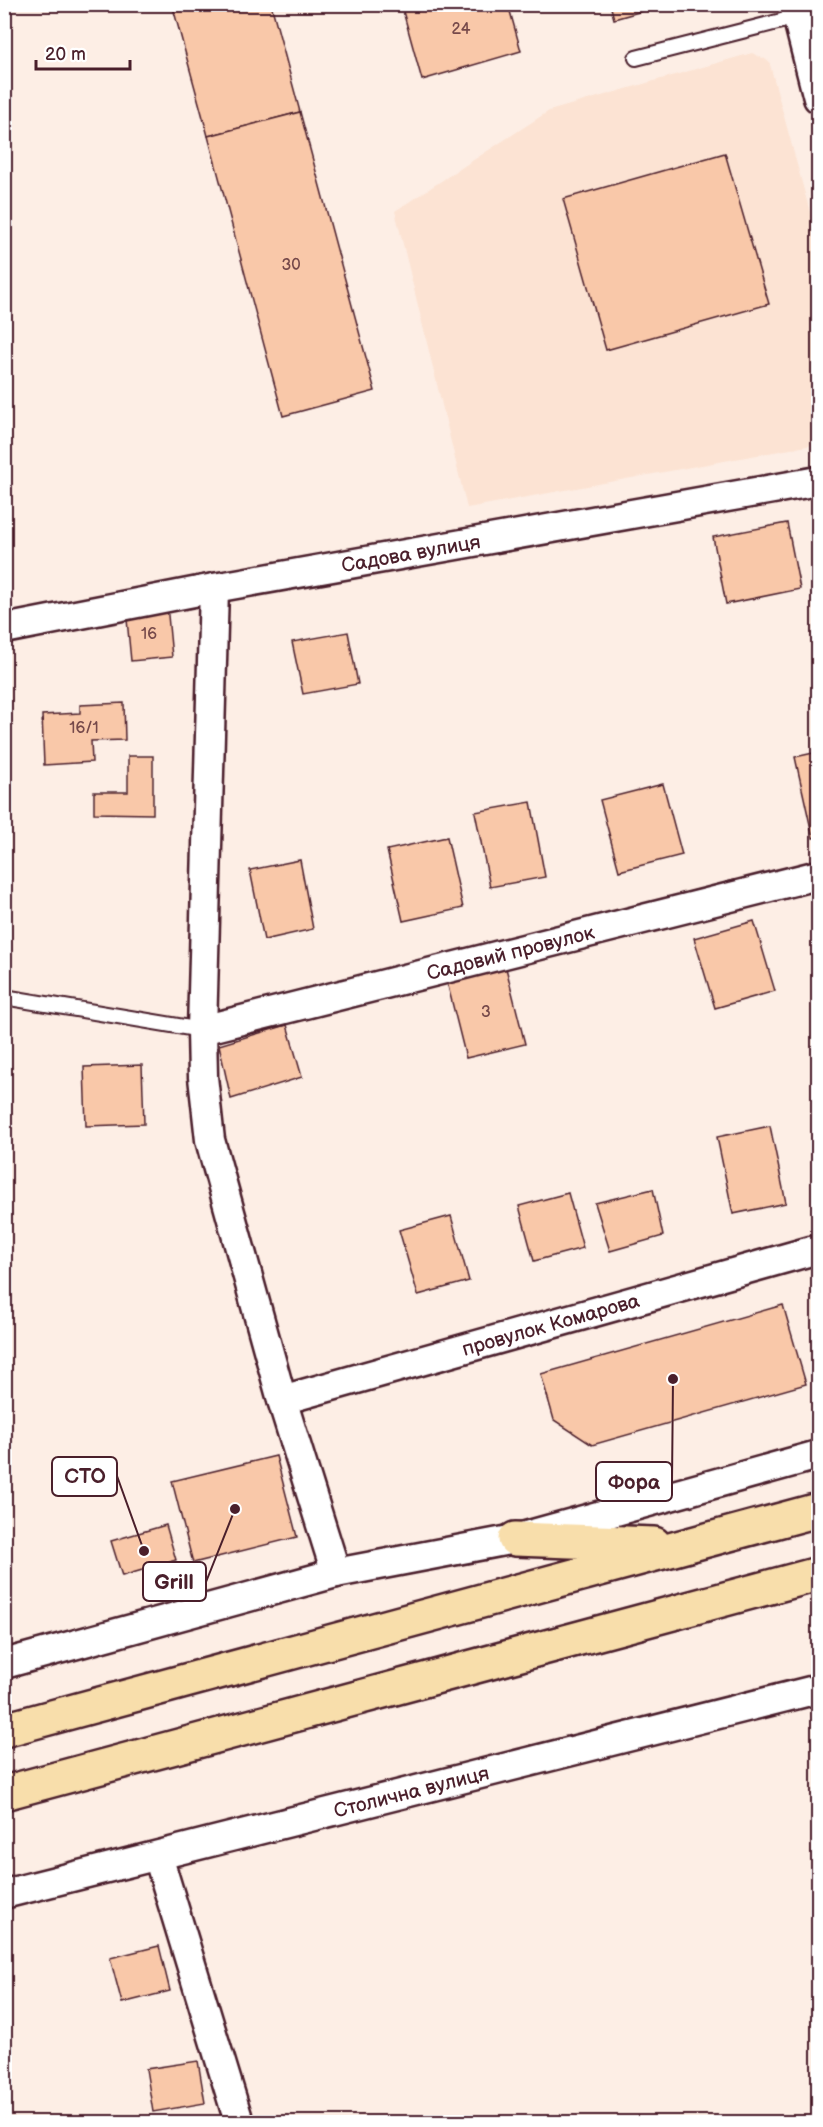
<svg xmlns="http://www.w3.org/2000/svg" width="823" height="2127" font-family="'Balsamiq Sans',sans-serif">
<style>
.built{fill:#fce3d3}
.building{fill:#f9c8a9;stroke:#4a1f2b;stroke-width:1.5}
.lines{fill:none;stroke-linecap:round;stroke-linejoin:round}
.lane-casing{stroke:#4a1f2b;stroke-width:18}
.street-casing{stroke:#4a1f2b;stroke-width:33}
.highway-casing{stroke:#4a1f2b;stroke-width:38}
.lane{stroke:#fff;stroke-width:14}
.street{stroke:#fff;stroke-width:28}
.highway{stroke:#f8deab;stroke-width:33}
.labels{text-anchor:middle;stroke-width:5;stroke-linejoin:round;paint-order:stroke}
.number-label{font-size:16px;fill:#76494a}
.street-label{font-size:20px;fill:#4a1f2b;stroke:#fff}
.leader{fill:none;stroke:#4a1f2b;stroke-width:2}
.callout-dot{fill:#4a1f2b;stroke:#fff;stroke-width:2}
.callout{fill:#fff;stroke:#4a1f2b;stroke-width:2}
.callout-label{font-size:21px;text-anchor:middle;font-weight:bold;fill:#4a1f2b}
</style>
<rect width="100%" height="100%" fill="#fdeee5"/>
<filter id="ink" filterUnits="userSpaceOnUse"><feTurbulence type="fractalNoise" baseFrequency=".0167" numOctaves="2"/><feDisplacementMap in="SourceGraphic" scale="12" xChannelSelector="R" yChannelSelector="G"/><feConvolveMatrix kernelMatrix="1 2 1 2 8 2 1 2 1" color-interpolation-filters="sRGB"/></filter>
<g filter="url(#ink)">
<polygon class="built" points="752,53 769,61 818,242 818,444 467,508 395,211 549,111"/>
<g class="building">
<polygon points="172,4 271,4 300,112 208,136"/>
<polygon points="401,4 508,4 521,51 422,80"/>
<polygon points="610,4 667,4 614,19"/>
<polygon points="300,112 375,391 283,416 208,136"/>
<polygon points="725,153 769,304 606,350 563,199"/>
<polygon points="787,523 800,589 726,604 713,537"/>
<polygon points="167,605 172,657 131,661 126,609"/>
<polygon points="348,632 358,684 303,694 292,642"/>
<polygon points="124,703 125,740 91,741 92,762 44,765 42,715 80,713 80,705"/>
<polygon points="818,752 818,837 813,838 795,757"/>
<polygon points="128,756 153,756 153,814 94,813 94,792 128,792"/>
<polygon points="663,784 682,855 619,871 600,800"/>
<polygon points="531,802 545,877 490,887 475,812"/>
<polygon points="447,837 463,908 403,921 387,850"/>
<polygon points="300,860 313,929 264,940 250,870"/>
<polygon points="754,921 775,991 715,1008 694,938"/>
<polygon points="505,964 525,1044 466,1058 446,978"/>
<polygon points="287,1025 302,1077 231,1099 219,1045"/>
<polygon points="142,1065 144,1124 86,1126 84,1067"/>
<polygon points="770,1126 786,1203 733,1214 717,1137"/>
<polygon points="653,1189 663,1236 610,1251 595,1203"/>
<polygon points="568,1193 583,1248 534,1261 519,1206"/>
<polygon points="451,1216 469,1281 418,1295 399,1230"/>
<polygon points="783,1305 806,1384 592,1445 554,1420 541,1374"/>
<polygon points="276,1456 297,1537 193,1563 172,1481"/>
<polygon points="166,1525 176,1560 122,1576 111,1541"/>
<polygon points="159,1946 170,1991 122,2003 110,1958"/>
<polygon points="198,2061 205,2103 153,2112 146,2069"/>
</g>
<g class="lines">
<g class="lane-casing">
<g id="lane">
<polyline points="636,58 797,17"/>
<polyline points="4,997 202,1030"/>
</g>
</g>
<g class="street-casing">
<g id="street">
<polyline points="794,4 818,98"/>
<polyline points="214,588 202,1030 203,1077 210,1140 282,1400 336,1573 515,1539 818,1455"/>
<path id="s1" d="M4,629L214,588L818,481"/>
<path id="s2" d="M202,1030L818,875"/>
<path id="s3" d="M282,1400L818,1249"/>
<polyline points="4,1664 336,1573"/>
<polyline points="158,1856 239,2122"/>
<path id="s4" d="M4,1894L818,1689"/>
</g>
</g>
<g class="highway-casing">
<g id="highway">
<polyline points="515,1539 654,1544"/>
<polyline points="4,1730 818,1510"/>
<polyline points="4,1793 818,1574"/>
</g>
</g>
<use href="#lane" class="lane"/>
<use href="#street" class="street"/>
<use href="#highway" class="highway"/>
</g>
</g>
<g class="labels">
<g class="number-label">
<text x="461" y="34">24</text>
<text x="291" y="270">30</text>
<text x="149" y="639">16</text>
<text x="84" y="733">16/1</text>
<text x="486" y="1017">3</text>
</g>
<g class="street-label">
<text dy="7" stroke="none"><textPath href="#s1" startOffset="414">Садова вулиця</textPath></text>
<text dy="7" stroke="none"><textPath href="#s2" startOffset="318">Садовий провулок</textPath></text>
<text dy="7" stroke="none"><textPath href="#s3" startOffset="279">провулок Комарова</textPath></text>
<text dy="7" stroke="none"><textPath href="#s4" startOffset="420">Столична вулиця</textPath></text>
</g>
</g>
<path class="leader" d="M144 1551L117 1476M673 1379L672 1482M235 1509L206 1582"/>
<g class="callout-dot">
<circle cx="144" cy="1551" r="6"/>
<circle cx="673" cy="1379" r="6"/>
<circle cx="235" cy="1509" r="6"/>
</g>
<g class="callout">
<rect x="52" y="1457" width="65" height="39" rx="6"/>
<rect x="596" y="1462" width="76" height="39" rx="6"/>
<rect x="143" y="1562" width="63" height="39" rx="6"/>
</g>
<g class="callout-label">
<text x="85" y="1483">СТО</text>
<text x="634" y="1489">Фора</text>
<text x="174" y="1589">Grill</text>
</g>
<rect width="823" height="2127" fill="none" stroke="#fff" stroke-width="24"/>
<rect x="12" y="12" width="799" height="2103" fill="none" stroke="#4a1f2b" stroke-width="2" filter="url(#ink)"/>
<path d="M36 60v9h94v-9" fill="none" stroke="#4a1f2b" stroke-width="3"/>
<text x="45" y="60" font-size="18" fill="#4a1f2b" stroke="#ffffff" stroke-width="4.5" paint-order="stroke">20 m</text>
</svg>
